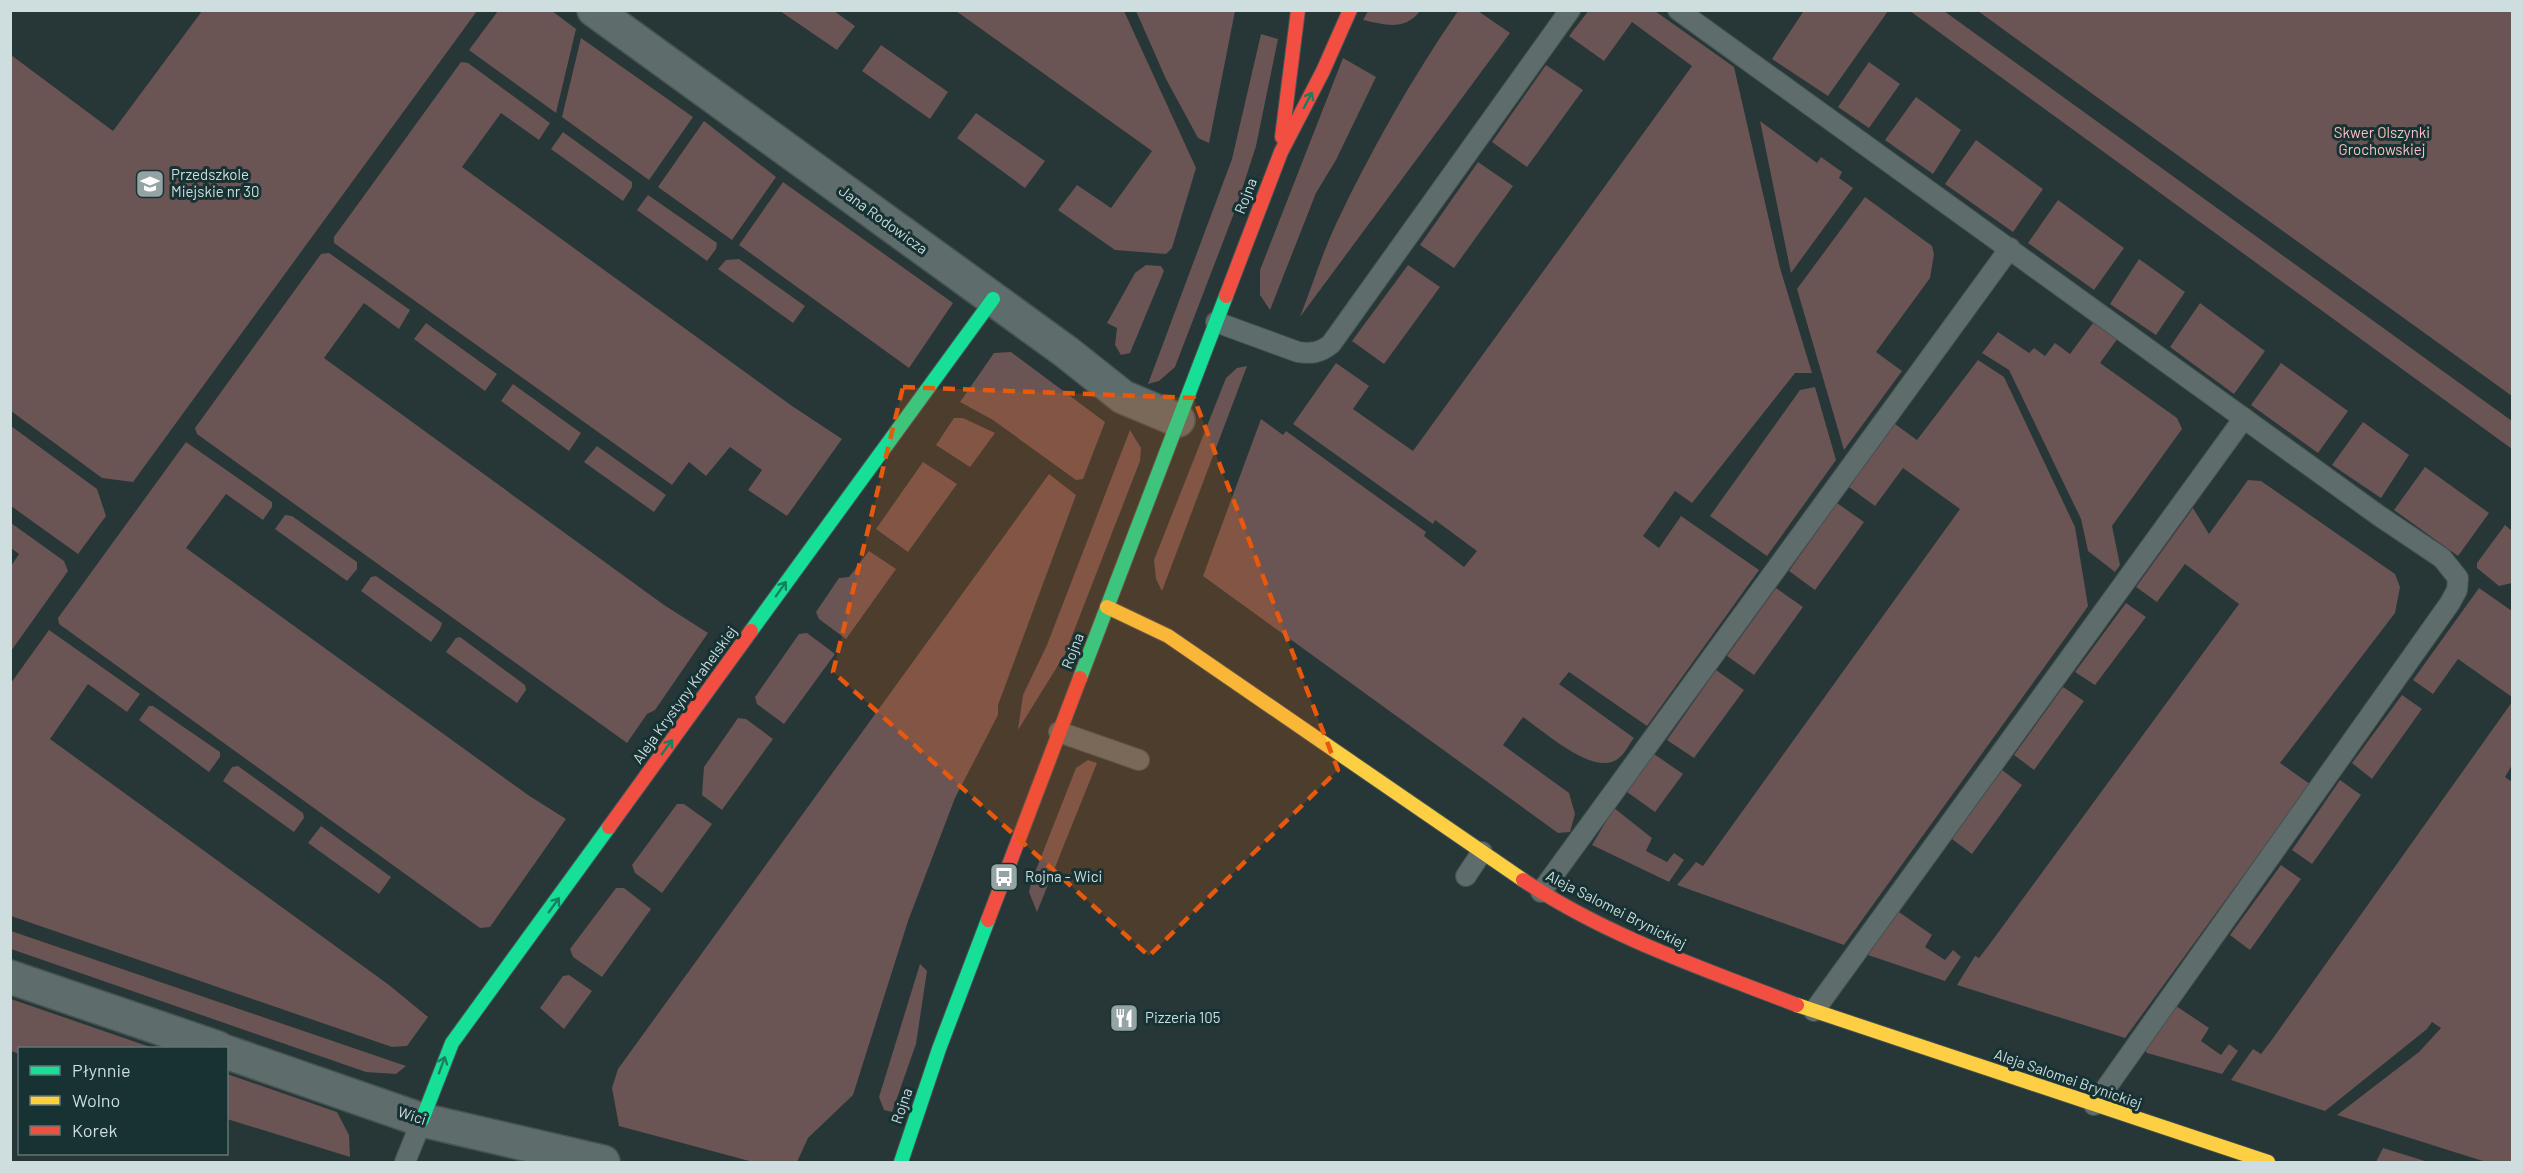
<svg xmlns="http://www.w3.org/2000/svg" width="2523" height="1173" font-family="Barlow,sans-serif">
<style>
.green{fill:#6a5454}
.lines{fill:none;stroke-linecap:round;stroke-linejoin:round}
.lane-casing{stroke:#465353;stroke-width:22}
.street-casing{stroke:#465353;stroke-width:36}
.fast-casing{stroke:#465353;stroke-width:16}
.slow-casing{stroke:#465353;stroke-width:16}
.jam-casing{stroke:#465353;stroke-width:16}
.lane{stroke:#5f6c6c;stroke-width:20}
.street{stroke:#5f6c6c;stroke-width:33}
.fast{stroke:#16e098;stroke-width:14}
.slow{stroke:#ffcf43;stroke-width:14}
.jam{stroke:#f24e42;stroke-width:14}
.oneway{stroke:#178060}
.marked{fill:#e8590c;fill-opacity:0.2;stroke:#e8590c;stroke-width:4.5;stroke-dasharray:12 8;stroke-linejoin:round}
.labels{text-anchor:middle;stroke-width:6;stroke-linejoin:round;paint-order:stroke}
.park-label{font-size:15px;fill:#fdbec0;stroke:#173232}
.poi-label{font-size:15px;fill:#cedddd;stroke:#173232;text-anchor:start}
.street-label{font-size:15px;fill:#cedddd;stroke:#173232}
</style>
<rect width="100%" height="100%" fill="#273636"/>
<g class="green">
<path d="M1589,10L1655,11L1734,67L1780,268L1812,373H1795L1692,503L1675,491L1643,536L1659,548L1681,516L1759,570L1647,726L1569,672L1559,684L1634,738C1629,744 1626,752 1620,757C1597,780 1544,731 1523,717L1503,745L1569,793L1575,814L1570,832L1558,833L1203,576L1261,419L1283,435L1286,431L1426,532L1424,536L1464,567L1477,551L1435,520L1433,524L1293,424L1336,363L1369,386L1353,409L1413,451L1692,66L1632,22L1604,61L1569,36Z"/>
<polygon points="202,11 477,11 133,482 102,478 11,411 11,55 113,131"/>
<polygon points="498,11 552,11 576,29 556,113 469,50"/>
<polygon points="780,11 834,11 855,26 837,50"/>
<polygon points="956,11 1124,11 1196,168 1172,248 1166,254 1115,250 1058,210 1077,185 1111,208 1152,151"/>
<polygon points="1136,11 1235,11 1209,143 1198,138 1166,79"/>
<path d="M1368,11H1420C1405,31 1385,25 1363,20Z"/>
<path d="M1458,11H1478L1510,33L1300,317C1312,286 1322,254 1336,224C1371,150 1412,78 1458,11Z"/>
<polygon points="1801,11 1888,11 1828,96 1772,59 1803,12"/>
<polygon points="1910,11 1944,11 2512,421 2512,449"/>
<polygon points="1978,11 2512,11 2512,396 2044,59"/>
<polygon points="1261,34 1278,39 1256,146 1236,208 1175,367 1159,381 1148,384 1232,159"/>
<polygon points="581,38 693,117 649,180 562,117"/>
<polygon points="881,45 948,92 930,119 862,71"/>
<polygon points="1343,58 1376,77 1336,160 1316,193 1270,310 1260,295 1260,270"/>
<polygon points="461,62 468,63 550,123 539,140 501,113 462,167 792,406 842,439 787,516 748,490 762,470 730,447 706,476 689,462 672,485 334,243 334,237"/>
<polygon points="1869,62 1900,84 1869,128 1838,107"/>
<polygon points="1546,65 1583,90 1527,167 1492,142"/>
<polygon points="1916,97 1961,130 1933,174 1885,140"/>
<polygon points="976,113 1045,161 1025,188 957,138"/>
<polygon points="704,121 776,177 732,240 658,187"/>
<polygon points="1760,121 1817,163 1821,157 1842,172 1839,178 1853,188 1791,273"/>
<polygon points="563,132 632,182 632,187 623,201 551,149"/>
<polygon points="1976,140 2043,189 2013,232 1945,184"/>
<polygon points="1478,162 1513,186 1454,268 1420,245"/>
<polygon points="783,182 953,303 909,368 739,245"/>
<polygon points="648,195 717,243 716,249 707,261 637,210"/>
<polygon points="1865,197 1932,246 1934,254 1930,278 1876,352 1902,371 1844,450 1797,289"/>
<polygon points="2058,200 2124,248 2094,290 2028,243"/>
<polygon points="329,253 410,310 399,329 364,303 324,358 664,605 708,633 655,710 647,714 627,743 197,434 195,428 321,254"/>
<polygon points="739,259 805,306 793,323 718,269 726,260"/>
<polygon points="2139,259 2185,292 2156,335 2110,304"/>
<polygon points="1146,265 1161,266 1164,271 1130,353 1121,355 1115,345 1117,328 1107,323 1135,273"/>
<polygon points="1408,265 1440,287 1384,364 1352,341"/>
<polygon points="2200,303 2265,351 2234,394 2170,347"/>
<polygon points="426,323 497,374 485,391 414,339"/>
<polygon points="2093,323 2118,338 2100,363 2177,418 2182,429 2112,526 2120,565 2115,572 2088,551 2081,519 2009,370 1982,353 1998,332 2029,353 2034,348 2045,356 2055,343 2070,354"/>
<polygon points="1011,352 1105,422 1083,479 1076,480 993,420 960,402 994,353"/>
<polygon points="1978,360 2004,377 2075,527 2088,606 2084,612 1844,945 1677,885 1696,862 1703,866 1960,509 1903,468 1875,506 1849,487 1895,424 1917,440"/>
<polygon points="2281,363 2348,411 2318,453 2251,405"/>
<polygon points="1247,366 1162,591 1156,579 1154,560 1226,378 1237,368"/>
<polygon points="513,384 581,433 569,451 501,401"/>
<polygon points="1815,387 1836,460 1767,556 1710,516 1800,390"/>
<polygon points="954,418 963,418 995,433 970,467 936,445"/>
<polygon points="2363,422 2409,455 2381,498 2332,465"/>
<polygon points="11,426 97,489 106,516 78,554 11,506"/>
<polygon points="1130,430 1141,448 1140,461 1065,654 1018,730 1023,695 1047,645"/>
<polygon points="186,442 272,502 272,507 263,520 226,494 186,548 528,795 566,819 490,927 480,928 59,624 58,618"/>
<polygon points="597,446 666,495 654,512 584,462"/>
<polygon points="923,462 957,484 908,552 876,529"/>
<polygon points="2425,467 2489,513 2458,556 2394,510"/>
<polygon points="1049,474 1076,495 998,705 998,715 955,798 908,921 853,1095 808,1138 797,1162 753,1162 619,1126 612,1088 618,1069"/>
<polygon points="2248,480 2261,481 2395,574 2400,587 2395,613 2280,763 2310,784 2125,1038 1957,985 1975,956 1979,958 1989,945 2239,604 2185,564 2157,602 2136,587 2193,508 2209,534"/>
<polygon points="1837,503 1864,522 1815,590 1789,571"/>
<polygon points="285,515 292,516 357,562 357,569 347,581 275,529"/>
<polygon points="11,523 64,561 68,571 11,651 11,566 19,554 11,548"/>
<polygon points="2505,525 2512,531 2512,583 2499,586 2477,568 2477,563"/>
<polygon points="869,551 896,569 846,639 819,619 816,612 839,578 849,577"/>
<polygon points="376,576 442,623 440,629 431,642 361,591 371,577"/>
<polygon points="1776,588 1803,607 1754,675 1727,656"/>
<polygon points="2479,588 2512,611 2512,697 2458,659 2433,694 2413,680"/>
<polygon points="2126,603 2146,617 2095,685 2075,672"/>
<polygon points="49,630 140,694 127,712 88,684 50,739 389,985 428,1017 407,1046 392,1047 11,916 11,683"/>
<polygon points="807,633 835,654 784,724 757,704 755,697 799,634"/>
<polygon points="460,637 525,685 526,690 517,703 446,652 456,638"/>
<polygon points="1716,670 1744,690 1694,758 1667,740"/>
<polygon points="2063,687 2084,701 2034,770 2014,755"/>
<polygon points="2402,695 2422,709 2372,779 2352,763"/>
<polygon points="2512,702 2512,765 2505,777 2512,782 2512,1162 2486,1162 2337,1115 2419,1052 2441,1028 2432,1022 2427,1029 2325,1111 2231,1080 2253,1049 2261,1054 2271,1041"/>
<polygon points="149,706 153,706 220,752 220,757 209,772 139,720"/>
<polygon points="738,718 746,719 773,739 722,810 702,795 704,767"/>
<polygon points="1654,754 1683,774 1655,812 1627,792"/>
<polygon points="1088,760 1097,763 1037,912 1029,892 1032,880 1076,768"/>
<polygon points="238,766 303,813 304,818 294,832 223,781 232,767"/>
<polygon points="2002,770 2022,785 1972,854 1952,839"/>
<polygon points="2340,780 2361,795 2312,864 2292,850"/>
<polygon points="677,804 684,804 712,824 662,893 635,873 632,865"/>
<polygon points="1614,808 1652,838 1646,851 1667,862 1674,853 1684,860 1669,882 1592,845"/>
<polygon points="321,826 391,877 379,894 308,843"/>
<polygon points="2281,865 2301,879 2250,950 2230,935"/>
<polygon points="616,888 624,888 651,909 602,977 573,957 570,949"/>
<polygon points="1896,910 1932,935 1925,947 1945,960 1953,950 1961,957 1945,981 1868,955"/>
<polygon points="11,931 406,1066 396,1074 366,1072 11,949"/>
<polygon points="920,964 927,971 916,1044 892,1112 884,1110 879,1097"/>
<polygon points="569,975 592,991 564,1029 540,1008 563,976"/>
<polygon points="11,999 153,1048 20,1048 19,1054 11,1051"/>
<polygon points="2176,1006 2209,1028 2201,1041 2221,1055 2229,1044 2238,1051 2222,1074 2147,1053 2145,1050"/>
<polygon points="227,1074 337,1112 349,1135 350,1157 227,1119"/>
<polygon points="2383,1148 2428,1162 2376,1162"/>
</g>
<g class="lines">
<g class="lane-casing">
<g id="lane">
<polyline points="1678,10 2378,515 2442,558 2458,578 2457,590 2450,603 2094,1105"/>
<path d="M1216,322L1298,352C1311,354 1320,353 1331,344L1570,10"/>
<polyline points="1059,732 1139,760"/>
<polyline points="1466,876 1482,852"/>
<polyline points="1541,892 2010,248"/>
<polyline points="1814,1011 2244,418"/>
<polyline points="405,1162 422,1120"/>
</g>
</g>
<g class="street-casing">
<g id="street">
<polyline points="594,10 1065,351 1123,397 1178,420"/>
<polyline points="10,977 218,1048"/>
<polyline points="226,1052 422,1120 603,1162"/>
</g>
</g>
<g class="fast-casing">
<g id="fast">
<polyline points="751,631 993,299"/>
<polyline points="1080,678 1226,296"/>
<polyline points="422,1120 452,1043 609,827"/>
<polyline points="901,1162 939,1049 988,920"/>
</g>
</g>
<g class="slow-casing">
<g id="slow">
<polyline points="1107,607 1168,636 1523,880"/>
<polyline points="1797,1005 2268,1162"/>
</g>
</g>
<g class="jam-casing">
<g id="jam">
<polyline points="1282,137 1298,10"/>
<polyline points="1226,296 1281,152 1323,71 1350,10"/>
<polyline points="609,827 751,631"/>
<path d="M1523,880C1606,936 1704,969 1797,1005"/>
<polyline points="988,920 1080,678"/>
</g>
</g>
<use href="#lane" class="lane"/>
<use href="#street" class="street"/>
<use href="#fast" class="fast"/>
<use href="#slow" class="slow"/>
<use href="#jam" class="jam"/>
</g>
<defs><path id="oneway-shaft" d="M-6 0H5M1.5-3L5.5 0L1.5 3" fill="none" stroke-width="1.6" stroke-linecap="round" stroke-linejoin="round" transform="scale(1.5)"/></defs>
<g class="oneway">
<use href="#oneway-shaft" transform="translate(1308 100) rotate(-62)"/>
<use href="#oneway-shaft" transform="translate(781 589) rotate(-55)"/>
<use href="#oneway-shaft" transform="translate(667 747) rotate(-54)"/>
<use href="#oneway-shaft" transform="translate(554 905) rotate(-54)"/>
<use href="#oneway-shaft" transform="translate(442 1065) rotate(-70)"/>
</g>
<path class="marked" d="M903,387L1194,398L1338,770L1149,956L833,672Z"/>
<defs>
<g id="school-square" transform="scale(1.5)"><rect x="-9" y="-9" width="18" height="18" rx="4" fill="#94a3a3" stroke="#173232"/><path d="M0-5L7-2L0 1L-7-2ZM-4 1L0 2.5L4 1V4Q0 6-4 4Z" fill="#fff"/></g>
<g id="bus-square" transform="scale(1.5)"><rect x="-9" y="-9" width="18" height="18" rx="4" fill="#94a3a3" stroke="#173232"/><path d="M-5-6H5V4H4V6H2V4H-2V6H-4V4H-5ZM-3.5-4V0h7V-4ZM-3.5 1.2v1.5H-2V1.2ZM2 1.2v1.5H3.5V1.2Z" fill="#fff"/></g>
<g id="restaurant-square" transform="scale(1.5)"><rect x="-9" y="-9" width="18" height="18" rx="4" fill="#94a3a3" stroke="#173232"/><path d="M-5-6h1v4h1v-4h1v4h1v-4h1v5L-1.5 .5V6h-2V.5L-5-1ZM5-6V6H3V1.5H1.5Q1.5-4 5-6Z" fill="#fff"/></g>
</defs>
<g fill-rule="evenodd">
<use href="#school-square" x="150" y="184"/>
<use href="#bus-square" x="1004" y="877"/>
<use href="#restaurant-square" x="1124" y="1018"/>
</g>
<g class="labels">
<g class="park-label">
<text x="2382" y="138">Skwer Olszynki<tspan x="2382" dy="17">Grochowskiej</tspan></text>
</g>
<g class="poi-label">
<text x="171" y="180">Przedszkole<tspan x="171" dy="17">Miejskie nr 30</tspan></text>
<text x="1025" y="882">Rojna - Wici</text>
<text x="1145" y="1023">Pizzeria 105</text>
</g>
<g class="street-label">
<text transform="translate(1246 196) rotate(-69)" y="5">Rojna</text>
<text transform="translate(883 220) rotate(36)" y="5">Jana Rodowicza</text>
<text transform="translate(1073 651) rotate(-69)" y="5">Rojna</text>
<text transform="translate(685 695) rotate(-54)" y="5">Aleja Krystyny Krahelskiej</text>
<text transform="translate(1616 910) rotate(27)" y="5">Aleja Salomei Brynickiej</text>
<text transform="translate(2068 1079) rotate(19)" y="5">Aleja Salomei Brynickiej</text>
<text transform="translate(902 1106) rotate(-71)" y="5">Rojna</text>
<text transform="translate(412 1116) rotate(18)" y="5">Wici</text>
</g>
</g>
<rect width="2523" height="1173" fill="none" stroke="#cedddd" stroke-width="24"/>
<rect x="18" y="1047" width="210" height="108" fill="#173232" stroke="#607676" stroke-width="1.5"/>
<rect x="30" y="1066" width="30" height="9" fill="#16e098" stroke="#607676" stroke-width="1.5"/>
<text x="72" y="1077" font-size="18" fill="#cedddd">Płynnie</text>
<rect x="30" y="1096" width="30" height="9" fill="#ffcf43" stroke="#607676" stroke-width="1.5"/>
<text x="72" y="1107" font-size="18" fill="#cedddd">Wolno</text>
<rect x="30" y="1126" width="30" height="9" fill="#f24e42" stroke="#607676" stroke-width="1.5"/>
<text x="72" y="1137" font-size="18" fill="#cedddd">Korek</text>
</svg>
